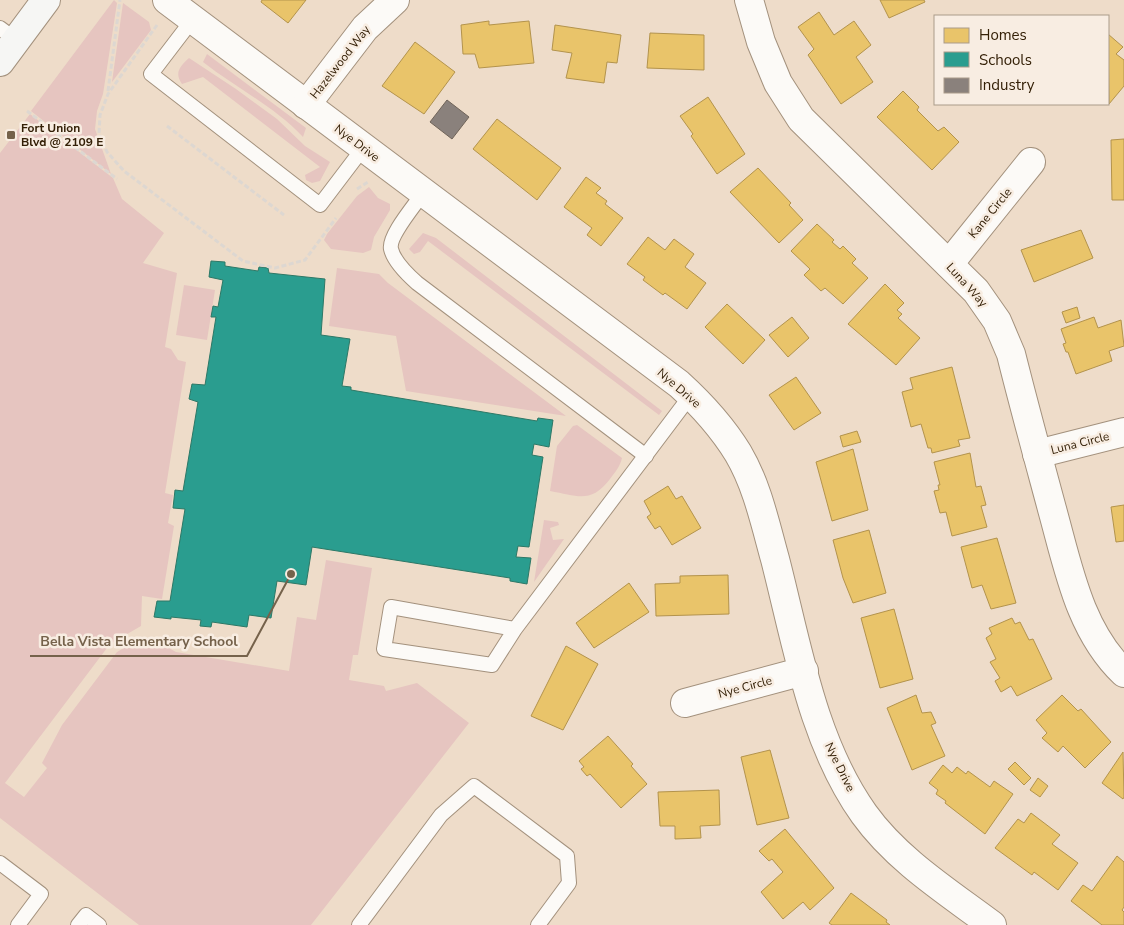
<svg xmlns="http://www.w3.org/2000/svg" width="1124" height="925" font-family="'Nunito Sans',sans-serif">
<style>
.green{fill:#e6c5c0}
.homes{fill:#e9c46a;stroke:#b3934c}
.schools{fill:#2a9d8f;stroke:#2d7866}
.industry{fill:#8a817c;stroke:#706459}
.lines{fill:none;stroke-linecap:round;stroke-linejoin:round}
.service-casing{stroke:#a3917d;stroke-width:16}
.minor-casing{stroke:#a3917d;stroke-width:30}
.secondary-casing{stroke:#a3917d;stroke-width:30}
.path{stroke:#ddd7d1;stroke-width:3;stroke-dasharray:5 2.5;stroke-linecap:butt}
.service{stroke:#fcfaf7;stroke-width:14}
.minor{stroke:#fcfaf7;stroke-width:28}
.secondary{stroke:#f6f6f4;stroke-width:28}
.poi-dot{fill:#75624b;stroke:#f8ede2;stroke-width:2}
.labels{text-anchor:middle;stroke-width:5;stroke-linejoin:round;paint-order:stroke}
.street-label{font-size:12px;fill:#342007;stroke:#f8ede2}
.poi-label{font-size:12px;font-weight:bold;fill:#342007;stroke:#f8ede2;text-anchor:start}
.leader{fill:none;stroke:#75624b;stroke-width:2}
.callout-dot{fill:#75624b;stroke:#f8ede2;stroke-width:2}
.callout-label{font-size:14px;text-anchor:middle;font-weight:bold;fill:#75624b;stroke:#f8ede2;stroke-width:5;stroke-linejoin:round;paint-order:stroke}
</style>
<rect width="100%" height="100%" fill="#eedcc9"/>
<g class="green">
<polygon points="114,0 117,3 103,94 97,111 95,129 111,174 31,111"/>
<polygon points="123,3 149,22 151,30 112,82"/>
<path d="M207,54L306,128L303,137C274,106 236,88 203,62Z"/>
<path d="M189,58L236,89L277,119L305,146L330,162L320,181L312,183L306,180L305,175L320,167L203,77L182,84C174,73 180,66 189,58Z"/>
<polygon points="30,114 113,178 122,199 164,233 143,263 177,273 165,347 171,349 178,360 186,362 165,493 173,495 168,523 174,526 162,599 142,596 141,626 110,644 5,783 24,797 47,768 42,763 62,725 117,652 143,637 143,643 151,646 156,641 176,652 289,671 297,617 316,620 326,560 372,568 358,655 353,655 349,680 384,686 386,691 417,683 469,723 311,925 139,925 0,818 0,153"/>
<polygon points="369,187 378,198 390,204 390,210 374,237 371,250 363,253 331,249 324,240 327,234 357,196"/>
<polygon points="423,233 436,238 662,411 659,415 428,241 420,252 414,254 409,249"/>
<polygon points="337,268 379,274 388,283 566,416 406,391 396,336 329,326"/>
<polygon points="184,285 215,290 207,340 176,335"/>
<path d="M577,425L622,458C620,467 615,472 610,479C591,504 578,496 550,491L557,446L573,426Z"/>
<polygon points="544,520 558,522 559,525 550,528 553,540 564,539 534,582"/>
</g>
<g class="homes">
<polygon points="262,0 306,0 288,23 261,2"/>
<polygon points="880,0 924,0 925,2 889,18"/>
<polygon points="819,12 834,35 854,21 871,45 856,57 873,82 841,104 808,55 814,49 798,27"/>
<polygon points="489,21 489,25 529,21 534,63 479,68 475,54 463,54 461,25"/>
<polygon points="555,25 621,35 617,63 607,62 604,83 566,78 572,53 552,50"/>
<polygon points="650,33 704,35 704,70 647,68"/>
<polygon points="1108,34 1123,47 1116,54 1124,60 1124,86 1109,104"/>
<polygon points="415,42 455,72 424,114 382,86"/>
<polygon points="903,91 919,107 917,110 938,131 944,127 959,142 932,170 877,117"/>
<polygon points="708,97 745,154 717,174 691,136 693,134 680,116"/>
<polygon points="497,119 561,168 537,200 473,149"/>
<polygon points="1124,139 1124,200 1112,200 1111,140"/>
<polygon points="758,168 791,203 789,205 803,220 779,243 730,192"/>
<polygon points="586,177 601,188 596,193 607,201 605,204 623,218 601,246 587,235 592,228 564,207"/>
<polygon points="817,224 834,240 832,242 840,249 843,246 856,259 852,263 868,278 843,304 825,288 821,291 804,275 810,269 791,251"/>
<polygon points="1081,230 1093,258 1034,282 1021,250"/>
<polygon points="648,237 665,250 674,239 694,254 685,267 706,283 687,309 665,293 663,295 643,280 645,277 627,264"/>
<polygon points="885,284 904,303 897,310 902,314 898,318 920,338 896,365 848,324"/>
<polygon points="727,304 765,340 743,364 705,327"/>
<polygon points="1077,307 1080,318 1066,323 1062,312"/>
<polygon points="792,317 809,338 788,357 769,335"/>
<polygon points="1094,317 1098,328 1121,320 1124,346 1109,351 1112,361 1076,374 1068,352 1066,352 1063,344 1066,343 1061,329"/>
<polygon points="952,367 970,438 958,440 960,446 932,453 931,448 928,448 921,424 911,427 902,392 913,389 910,378"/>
<polygon points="796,377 821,413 794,430 769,395"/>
<polygon points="857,431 861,442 843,447 840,436"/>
<polygon points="853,449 868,510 832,521 816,462"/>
<polygon points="970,453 976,487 981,486 986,505 981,506 987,527 952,536 946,512 940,513 934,491 939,490 938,485 940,485 934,462"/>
<polygon points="668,486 676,499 682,496 701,528 672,545 660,526 655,529 647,517 651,514 644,501"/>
<polygon points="1124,505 1124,541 1116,542 1111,507"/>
<polygon points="869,530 886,593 853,603 843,578 833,540"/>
<polygon points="997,538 1016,603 991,609 982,585 972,588 961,547"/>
<polygon points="728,575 729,614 656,616 655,584 680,583 680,576"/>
<polygon points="629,583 649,612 594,648 576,623"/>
<polygon points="894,609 913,679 880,688 861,618"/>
<polygon points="1012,618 1015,624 1020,622 1029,640 1033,639 1052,679 1017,696 1011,686 1001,692 995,681 1000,678 990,662 996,659 986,638 992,634 989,628"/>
<polygon points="566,646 598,664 563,730 531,716"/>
<polygon points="916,695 922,713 931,712 936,723 931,725 945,756 912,770 887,708"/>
<polygon points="1062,695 1078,711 1081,709 1111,742 1085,768 1063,746 1058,752 1042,738 1047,733 1036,720"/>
<polygon points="608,736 633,764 631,766 647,784 621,808 590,774 587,776 581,769 584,767 579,761"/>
<polygon points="770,750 789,818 757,825 741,757"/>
<polygon points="1123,752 1124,797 1123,799 1102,783"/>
<polygon points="1015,762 1031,778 1024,785 1008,769"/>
<polygon points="943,765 952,773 957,767 966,774 968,771 990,787 994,781 1013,794 985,834 945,803 946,801 936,794 938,790 929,783"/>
<polygon points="1038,778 1048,786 1040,797 1030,790"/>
<polygon points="719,790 720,825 700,826 701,838 675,839 675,826 660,826 658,792"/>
<polygon points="1031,813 1060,835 1052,844 1078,863 1058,890 1034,872 1032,875 995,848 1018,819 1024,823"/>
<polygon points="785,829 834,888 810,910 803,902 783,919 761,892 783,872 772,859 769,861 759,851"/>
<polygon points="1117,856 1124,862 1124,907 1122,910 1124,912 1124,925 1102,925 1071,901 1083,885 1092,891"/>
<polygon points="851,893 887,920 886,922 890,925 832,925 829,923"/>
</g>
<polygon class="schools" points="211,261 225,262 225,266 258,271 259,267 268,268 269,273 325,279 321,335 350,339 342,386 351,387 351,390 537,421 538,418 553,420 549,447 534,444 532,455 543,457 529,547 518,546 516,557 531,558 527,584 510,581 510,578 312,547 306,585 277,581 271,618 249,615 247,627 212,622 211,627 200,626 201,620 171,617 171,619 154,617 157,601 170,601 185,509 173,508 175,490 183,491 198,402 189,399 192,384 205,385 216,317 211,317 213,306 218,307 223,280 209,277"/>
<polygon class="industry" points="447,100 469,117 452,139 430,122"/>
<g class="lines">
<g class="service-casing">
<g id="service">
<polyline points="193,19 151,74 320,205 364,147"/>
<polyline points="0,28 16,40"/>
<path d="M423,193C416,204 388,236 391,249C394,262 408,275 417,283L646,456"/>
<polyline points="515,629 391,607 384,649 492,665 515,629 691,395"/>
<polyline points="0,863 41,894 18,925"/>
<polyline points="78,925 86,915 99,925"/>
<polyline points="359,925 441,815 474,786 567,856 569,883 538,925"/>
</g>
</g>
<g class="minor-casing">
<g id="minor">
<path d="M167,0L679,384C701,404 722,427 738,453C757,485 765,523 775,559C797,644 812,741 864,814C897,860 948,892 992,925"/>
<path d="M749,0L761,42L778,83L801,119L976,291L997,321L1011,354C1024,406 1038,457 1052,509C1068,566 1079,630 1124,673"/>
<polyline points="306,105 365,28 395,0"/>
<polyline points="949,264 1031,162"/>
<polyline points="1037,454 1124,432"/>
<polyline points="685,703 804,671"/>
</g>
</g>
<g class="secondary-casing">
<polyline id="secondary" points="0,62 46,0"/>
</g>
<g class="path">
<polyline points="157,25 108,94 100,115 99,134 107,152 124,171 243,261 275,268 305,260 336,218"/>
<polyline points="108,91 120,0"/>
<polyline points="27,111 117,179"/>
<polyline points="167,126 284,215"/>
<polyline points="357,189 368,182"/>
</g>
<use href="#service" class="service"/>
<use href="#minor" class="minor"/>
<use href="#secondary" class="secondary"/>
</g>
<rect class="poi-dot" x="6" y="130" width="10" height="10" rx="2.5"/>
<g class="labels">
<g class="street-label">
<text transform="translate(340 62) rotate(-52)" y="4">Hazelwood Way</text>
<text transform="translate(357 143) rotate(37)" y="4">Nye Drive</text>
<text transform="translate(990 213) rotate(-51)" y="4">Kane Circle</text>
<text transform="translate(967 285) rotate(48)" y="4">Luna Way</text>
<text transform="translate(679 388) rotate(41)" y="4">Nye Drive</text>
<text transform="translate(1080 443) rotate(-14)" y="4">Luna Circle</text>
<text transform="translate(745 687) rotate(-15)" y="4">Nye Circle</text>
<text transform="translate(840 767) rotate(64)" y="4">Nye Drive</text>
</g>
<g class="poi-label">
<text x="21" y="132">Fort Union<tspan x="21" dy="14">Blvd @ 2109 E</tspan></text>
</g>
</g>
<path class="leader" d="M291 574L247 656H30"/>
<circle class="callout-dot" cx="291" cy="574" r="5"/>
<g class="callout-label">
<text x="139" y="646">Bella Vista Elementary School</text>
</g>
<rect x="934" y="15" width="175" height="90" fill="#f8ede2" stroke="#aa9b8a"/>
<rect x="944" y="28" width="25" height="15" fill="#e9c46a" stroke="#aa9b8a"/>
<text x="979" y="40" font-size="15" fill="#342007">Homes</text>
<rect x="944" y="52" width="25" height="15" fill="#2a9d8f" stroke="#aa9b8a"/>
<text x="979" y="65" font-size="15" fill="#342007">Schools</text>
<rect x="944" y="78" width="25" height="15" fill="#8a817c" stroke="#aa9b8a"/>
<text x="979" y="90" font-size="15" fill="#342007">Industry</text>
</svg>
